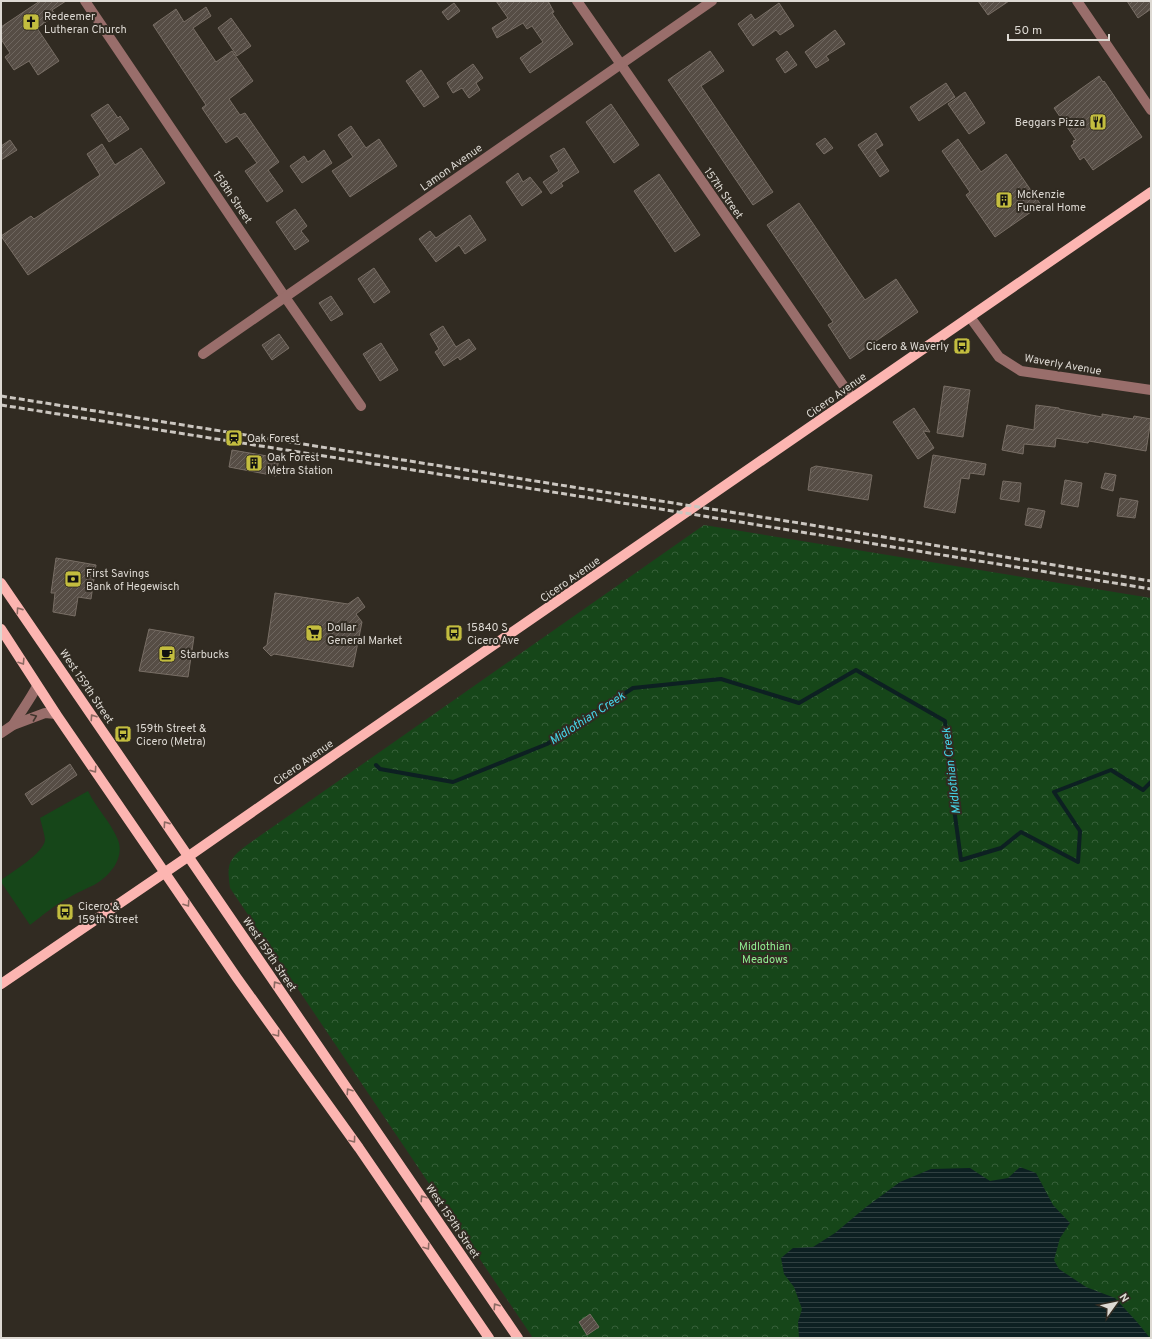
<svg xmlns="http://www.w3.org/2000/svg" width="1152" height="1339" font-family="Overpass,sans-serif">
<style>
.grass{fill:#164619}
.park{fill:url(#park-crowns)}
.water{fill:url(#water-rules)}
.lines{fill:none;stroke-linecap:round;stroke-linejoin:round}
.stream{stroke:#0d2022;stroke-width:4}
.building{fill:url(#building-hatch);stroke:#786e65}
.minor{stroke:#996e6b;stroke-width:10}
.major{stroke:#fcb5b1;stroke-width:10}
.rail{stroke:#cbc6c0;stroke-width:3;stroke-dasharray:6 3;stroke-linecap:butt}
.oneway{stroke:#8c6962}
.oneway2{stroke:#41352d}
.labels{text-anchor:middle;stroke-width:4;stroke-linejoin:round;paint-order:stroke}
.poi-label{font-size:11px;fill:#ddd9d3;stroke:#312b22;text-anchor:start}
.street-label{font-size:11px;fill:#ddd9d3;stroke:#312b22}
.park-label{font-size:11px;fill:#91ee92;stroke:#312b22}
.water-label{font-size:12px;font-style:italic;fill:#46d7eb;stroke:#312b22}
</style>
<defs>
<pattern id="park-crowns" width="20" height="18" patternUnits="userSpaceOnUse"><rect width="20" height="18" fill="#164619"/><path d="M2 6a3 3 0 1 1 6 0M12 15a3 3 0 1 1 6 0" fill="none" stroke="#37603a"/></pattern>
<pattern id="water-rules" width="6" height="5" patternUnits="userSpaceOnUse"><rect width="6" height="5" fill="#0d2022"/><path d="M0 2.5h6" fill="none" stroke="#304041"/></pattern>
<pattern id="building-hatch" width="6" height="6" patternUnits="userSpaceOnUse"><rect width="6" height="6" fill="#564d45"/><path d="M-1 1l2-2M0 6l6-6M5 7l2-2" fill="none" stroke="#6e665f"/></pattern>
</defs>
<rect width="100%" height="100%" fill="#312b22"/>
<path class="grass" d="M88,791C96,808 111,822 118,840C125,858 110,876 94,885C86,889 78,892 70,897C56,904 43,915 30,925L1,882V880C12,872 44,853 45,840C45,835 41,823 40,818Z"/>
<path class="park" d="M704,525L1151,598V1338H533L230,888C227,865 227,860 247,845Z"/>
<polygon class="water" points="1020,1167 1036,1173 1053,1205 1070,1223 1060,1238 1054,1260 1059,1269 1086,1287 1115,1298 1137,1322 1150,1338 799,1338 798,1322 802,1309 794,1287 784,1274 781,1258 793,1248 813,1247 835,1233 866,1207 900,1182 931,1169 970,1168 990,1181 1008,1178"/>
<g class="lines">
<polyline class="stream" points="376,765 380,769 453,782 547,744 633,688 721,679 799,703 856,670 945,721 953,801 961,860 1001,848 1021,832 1078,862 1080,831 1054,792 1111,770 1143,790 1151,782"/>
</g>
<g class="building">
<polygon points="40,1 66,1 52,10 56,15 37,28 59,61 38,75 29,61 14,70 5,57 10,53 1,39 1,27"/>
<polygon points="496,1 548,1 554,12 552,13 573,44 530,73 520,58 543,42 532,26 527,29 523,23 497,38 492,28 508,18"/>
<polygon points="978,1 1009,1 988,15"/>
<polygon points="1127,1 1151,1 1151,9 1138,18"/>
<polygon points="454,3 460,11 448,20 442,12"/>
<polygon points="779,3 794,26 780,35 776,30 753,46 738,24 751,14 755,20"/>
<polygon points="206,7 211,16 193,28 216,62 232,51 253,81 229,99 240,115 245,113 279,162 268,170 283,191 267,202 245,171 257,163 237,136 226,143 202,108 206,105 153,25 176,9 184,22"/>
<polygon points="231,18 251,46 237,56 218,28"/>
<polygon points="835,30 845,44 826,56 829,60 816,68 805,52"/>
<polygon points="710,51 724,71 701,86 773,192 753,205 668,80"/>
<polygon points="787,51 797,65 785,73 776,59"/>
<polygon points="473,64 483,78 476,83 480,90 469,98 462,88 453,93 447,83"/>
<polygon points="421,70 439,97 424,107 406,81"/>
<polygon points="1099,76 1103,82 1104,81 1142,137 1093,170 1084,157 1080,160 1071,146 1074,143 1073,141 1076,140 1054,108"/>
<polygon points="946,83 955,97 919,121 910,107"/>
<polygon points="965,92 985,123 969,134 948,104"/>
<polygon points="108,104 118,118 120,116 129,129 109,142 91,115"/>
<polygon points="611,104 639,145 614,163 586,122"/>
<polygon points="351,126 366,148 379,139 397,166 350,197 332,171 353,157 338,135"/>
<polygon points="876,133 883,145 875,150 889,171 880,177 858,145"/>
<polygon points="825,138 833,148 824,154 816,144"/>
<polygon points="958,139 981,172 1006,154 1041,205 995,237 966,195 970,192 942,151"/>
<polygon points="10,140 17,150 1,160 1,146"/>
<polygon points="102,144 115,165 141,148 165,183 28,275 1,236 31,216 34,219 100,175 87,154"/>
<polygon points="564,148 579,172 561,183 563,186 551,194 543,182 559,171 550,156"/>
<polygon points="324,150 332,163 302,183 290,166 304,156 308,162"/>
<polygon points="518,173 523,182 530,177 542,192 522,206 506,182"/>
<polygon points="659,174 700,235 675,252 634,191"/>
<polygon points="799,203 865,300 896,279 918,312 850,359 828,325 833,322 767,225"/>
<polygon points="295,209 307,226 301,231 309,241 295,250 276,222"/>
<polygon points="470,215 486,240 465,254 459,245 436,262 419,239 430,231 436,238"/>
<polygon points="374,268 390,292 374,303 358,279"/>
<polygon points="331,296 343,314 331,321 319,303"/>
<polygon points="443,326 456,347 469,339 476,349 460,360 458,357 444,366 435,352 439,349 430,334"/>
<polygon points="279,334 289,348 272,360 262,345"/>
<polygon points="381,343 398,370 380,381 363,354"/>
<polygon points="944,386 970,390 963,437 937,433"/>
<polygon points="1036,405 1059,408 1059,409 1102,417 1102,414 1133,419 1134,416 1151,419 1146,451 1089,441 1088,443 1056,438 1055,447 1024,444 1023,454 1002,450 1007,425 1034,430"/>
<polygon points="914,408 930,432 923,431 934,448 918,459 893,422"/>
<polygon points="232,450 279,458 276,476 229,467"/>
<polygon points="933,455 986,464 984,475 970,473 969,479 961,478 955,513 924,507"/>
<polygon points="816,466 872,475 868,500 808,490 811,468"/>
<polygon points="1105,473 1116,475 1113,491 1101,488"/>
<polygon points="1065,480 1082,483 1078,507 1061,504"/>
<polygon points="1003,481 1021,483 1019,502 1000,499"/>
<polygon points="1120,498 1138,501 1135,518 1117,516"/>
<polygon points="1028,508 1045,511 1041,528 1025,525"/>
<polygon points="56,558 96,565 91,599 78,597 75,616 53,612 53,611 55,593 51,593"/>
<polygon points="275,593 348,604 358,597 365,607 356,614 362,622 353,667 274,654 271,656 263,648 267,645"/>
<polygon points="149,629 194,637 188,677 139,671"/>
<polygon points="70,764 77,775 32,805 25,794"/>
<polygon points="590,1314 599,1327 587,1335 579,1322"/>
</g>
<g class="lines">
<g class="minor">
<polyline points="85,1 285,297 361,406"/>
<polyline points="577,1 852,398"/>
<polyline points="1077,1 1151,110"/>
<polyline points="970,317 999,357 1021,371 1151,390"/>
<polyline points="203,354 712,1"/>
<path d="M13,725C21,711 30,700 37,686"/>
<polyline points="1,733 13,725 45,713 56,714"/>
</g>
<g class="major">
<polyline points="1,583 518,1338"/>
<polyline points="1,629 56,714 237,978 359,1148 489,1338"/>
<polyline points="1,984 189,856 334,755 1151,192"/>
</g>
<g class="rail">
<polyline points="1,396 799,523 1151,581"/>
<polyline points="1,405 654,508 1151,589"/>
</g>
</g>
<defs><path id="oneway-chevron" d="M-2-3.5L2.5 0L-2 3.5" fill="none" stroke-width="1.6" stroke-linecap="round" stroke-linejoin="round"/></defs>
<g class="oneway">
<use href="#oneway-chevron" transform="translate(19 610) rotate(-125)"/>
<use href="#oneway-chevron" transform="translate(22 662) rotate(57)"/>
<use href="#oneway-chevron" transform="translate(93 717) rotate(-124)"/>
<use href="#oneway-chevron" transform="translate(94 770) rotate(55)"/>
<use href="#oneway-chevron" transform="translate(166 824) rotate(-125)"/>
<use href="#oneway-chevron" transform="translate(187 904) rotate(56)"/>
<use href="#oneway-chevron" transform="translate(276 984) rotate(-124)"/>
<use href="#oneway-chevron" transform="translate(277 1034) rotate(54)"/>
<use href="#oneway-chevron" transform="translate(349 1091) rotate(-124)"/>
<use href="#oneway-chevron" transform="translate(353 1140) rotate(54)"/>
<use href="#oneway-chevron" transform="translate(423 1198) rotate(-124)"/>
<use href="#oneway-chevron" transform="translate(427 1247) rotate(56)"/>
<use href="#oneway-chevron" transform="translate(496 1306) rotate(-124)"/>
</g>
<use class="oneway2" href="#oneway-chevron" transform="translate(34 717) rotate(-21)"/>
<defs>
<g id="church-square" transform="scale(0.9)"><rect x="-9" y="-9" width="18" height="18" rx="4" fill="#c3bd3f" stroke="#312b22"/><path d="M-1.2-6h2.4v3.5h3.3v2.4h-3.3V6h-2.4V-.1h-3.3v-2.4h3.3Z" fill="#111"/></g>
<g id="restaurant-square" transform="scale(0.9)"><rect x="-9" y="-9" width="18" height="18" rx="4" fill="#c3bd3f" stroke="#312b22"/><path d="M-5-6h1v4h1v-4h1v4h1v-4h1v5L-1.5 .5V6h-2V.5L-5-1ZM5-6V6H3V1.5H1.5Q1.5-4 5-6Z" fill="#111"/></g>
<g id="building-square" transform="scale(0.9)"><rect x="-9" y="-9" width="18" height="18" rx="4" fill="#c3bd3f" stroke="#312b22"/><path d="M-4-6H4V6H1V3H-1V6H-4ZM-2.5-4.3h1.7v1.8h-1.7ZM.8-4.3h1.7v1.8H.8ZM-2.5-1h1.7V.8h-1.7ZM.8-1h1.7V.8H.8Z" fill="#111"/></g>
<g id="bus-square" transform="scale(0.9)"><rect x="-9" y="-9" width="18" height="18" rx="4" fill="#c3bd3f" stroke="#312b22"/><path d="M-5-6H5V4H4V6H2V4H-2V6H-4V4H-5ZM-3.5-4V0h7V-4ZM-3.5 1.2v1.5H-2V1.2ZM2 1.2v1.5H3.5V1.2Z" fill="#111"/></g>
<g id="station-square" transform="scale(0.9)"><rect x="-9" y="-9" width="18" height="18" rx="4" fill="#c3bd3f" stroke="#312b22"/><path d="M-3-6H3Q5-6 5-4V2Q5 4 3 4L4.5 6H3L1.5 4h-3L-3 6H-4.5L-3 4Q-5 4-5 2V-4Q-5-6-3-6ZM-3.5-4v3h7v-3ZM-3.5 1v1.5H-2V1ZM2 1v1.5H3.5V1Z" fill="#111"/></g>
<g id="bank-square" transform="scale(0.9)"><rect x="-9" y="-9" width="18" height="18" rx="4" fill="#c3bd3f" stroke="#312b22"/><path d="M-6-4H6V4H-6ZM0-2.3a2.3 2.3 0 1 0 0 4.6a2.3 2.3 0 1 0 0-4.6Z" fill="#111"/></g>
<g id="supermarket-square" transform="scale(0.9)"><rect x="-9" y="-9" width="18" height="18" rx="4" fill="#c3bd3f" stroke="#312b22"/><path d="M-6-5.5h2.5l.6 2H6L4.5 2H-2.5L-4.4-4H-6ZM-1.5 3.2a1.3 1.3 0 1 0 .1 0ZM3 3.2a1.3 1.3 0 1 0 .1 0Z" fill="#111"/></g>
<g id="cafe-square" transform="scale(0.9)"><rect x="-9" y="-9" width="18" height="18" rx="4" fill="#c3bd3f" stroke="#312b22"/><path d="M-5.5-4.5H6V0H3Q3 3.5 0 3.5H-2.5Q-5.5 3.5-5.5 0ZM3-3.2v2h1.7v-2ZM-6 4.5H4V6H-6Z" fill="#111"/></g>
</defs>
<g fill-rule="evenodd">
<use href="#church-square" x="31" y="22"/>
<use href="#restaurant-square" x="1098" y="122"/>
<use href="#building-square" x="1004" y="200"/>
<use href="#bus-square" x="962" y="346"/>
<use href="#station-square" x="234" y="438"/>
<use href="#building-square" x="254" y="463"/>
<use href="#bank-square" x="73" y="579"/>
<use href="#supermarket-square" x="314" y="633"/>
<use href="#bus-square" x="454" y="633"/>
<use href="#cafe-square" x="167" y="654"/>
<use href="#bus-square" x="123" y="734"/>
<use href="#bus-square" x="65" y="912"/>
</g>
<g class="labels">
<g class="poi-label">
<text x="44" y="20">Redeemer<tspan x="44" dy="13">Lutheran Church</tspan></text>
<text x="1085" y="126" text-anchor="end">Beggars Pizza</text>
<text x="1017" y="198">McKenzie<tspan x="1017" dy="13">Funeral Home</tspan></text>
<text x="949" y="350" text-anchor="end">Cicero &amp; Waverly</text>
<text x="247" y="442">Oak Forest</text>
<text x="267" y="461">Oak Forest<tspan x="267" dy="13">Metra Station</tspan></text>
<text x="86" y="577">First Savings<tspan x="86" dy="13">Bank of Hegewisch</tspan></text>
<text x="327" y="631">Dollar<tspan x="327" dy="13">General Market</tspan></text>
<text x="467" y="631">15840 S<tspan x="467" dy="13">Cicero Ave</tspan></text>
<text x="180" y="658">Starbucks</text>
<text x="136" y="732">159th Street &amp;<tspan x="136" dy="13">Cicero (Metra)</tspan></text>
<text x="78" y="910">Cicero &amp;<tspan x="78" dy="13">159th Street</tspan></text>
</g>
<g class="street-label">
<text transform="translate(451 167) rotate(-35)" y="4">Lamon Avenue</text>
<text transform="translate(724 193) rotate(55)" y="4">157th Street</text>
<text transform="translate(233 197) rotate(56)" y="4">158th Street</text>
<text transform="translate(1063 364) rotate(10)" y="4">Waverly Avenue</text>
<text transform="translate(836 395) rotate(-35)" y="4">Cicero Avenue</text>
<text transform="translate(570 579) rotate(-35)" y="4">Cicero Avenue</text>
<text transform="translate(87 686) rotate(56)" y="4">West 159th Street</text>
<text transform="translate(303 762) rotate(-35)" y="4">Cicero Avenue</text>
<text transform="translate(270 954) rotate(56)" y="4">West 159th Street</text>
<text transform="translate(453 1221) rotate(56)" y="4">West 159th Street</text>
</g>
<g class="park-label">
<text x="765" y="950">Midlothian<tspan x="765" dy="13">Meadows</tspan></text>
</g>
<g class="water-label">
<text transform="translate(587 718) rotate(-33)" y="4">Midlothian Creek</text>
<text transform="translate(951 771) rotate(-97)" y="4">Midlothian Creek</text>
</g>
</g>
<rect width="1152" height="1339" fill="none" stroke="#ddd9d3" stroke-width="4"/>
<g transform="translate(1116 1303) rotate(57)" stroke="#312b22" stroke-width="3" paint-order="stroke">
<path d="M0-3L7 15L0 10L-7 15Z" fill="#ddd9d3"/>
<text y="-6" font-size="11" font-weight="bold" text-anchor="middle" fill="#ddd9d3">N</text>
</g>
<path d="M1008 34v6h101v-6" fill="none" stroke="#ddd9d3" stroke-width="2"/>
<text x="1014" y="34" font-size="12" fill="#ddd9d3" stroke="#312b22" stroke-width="3" paint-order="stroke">50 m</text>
</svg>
